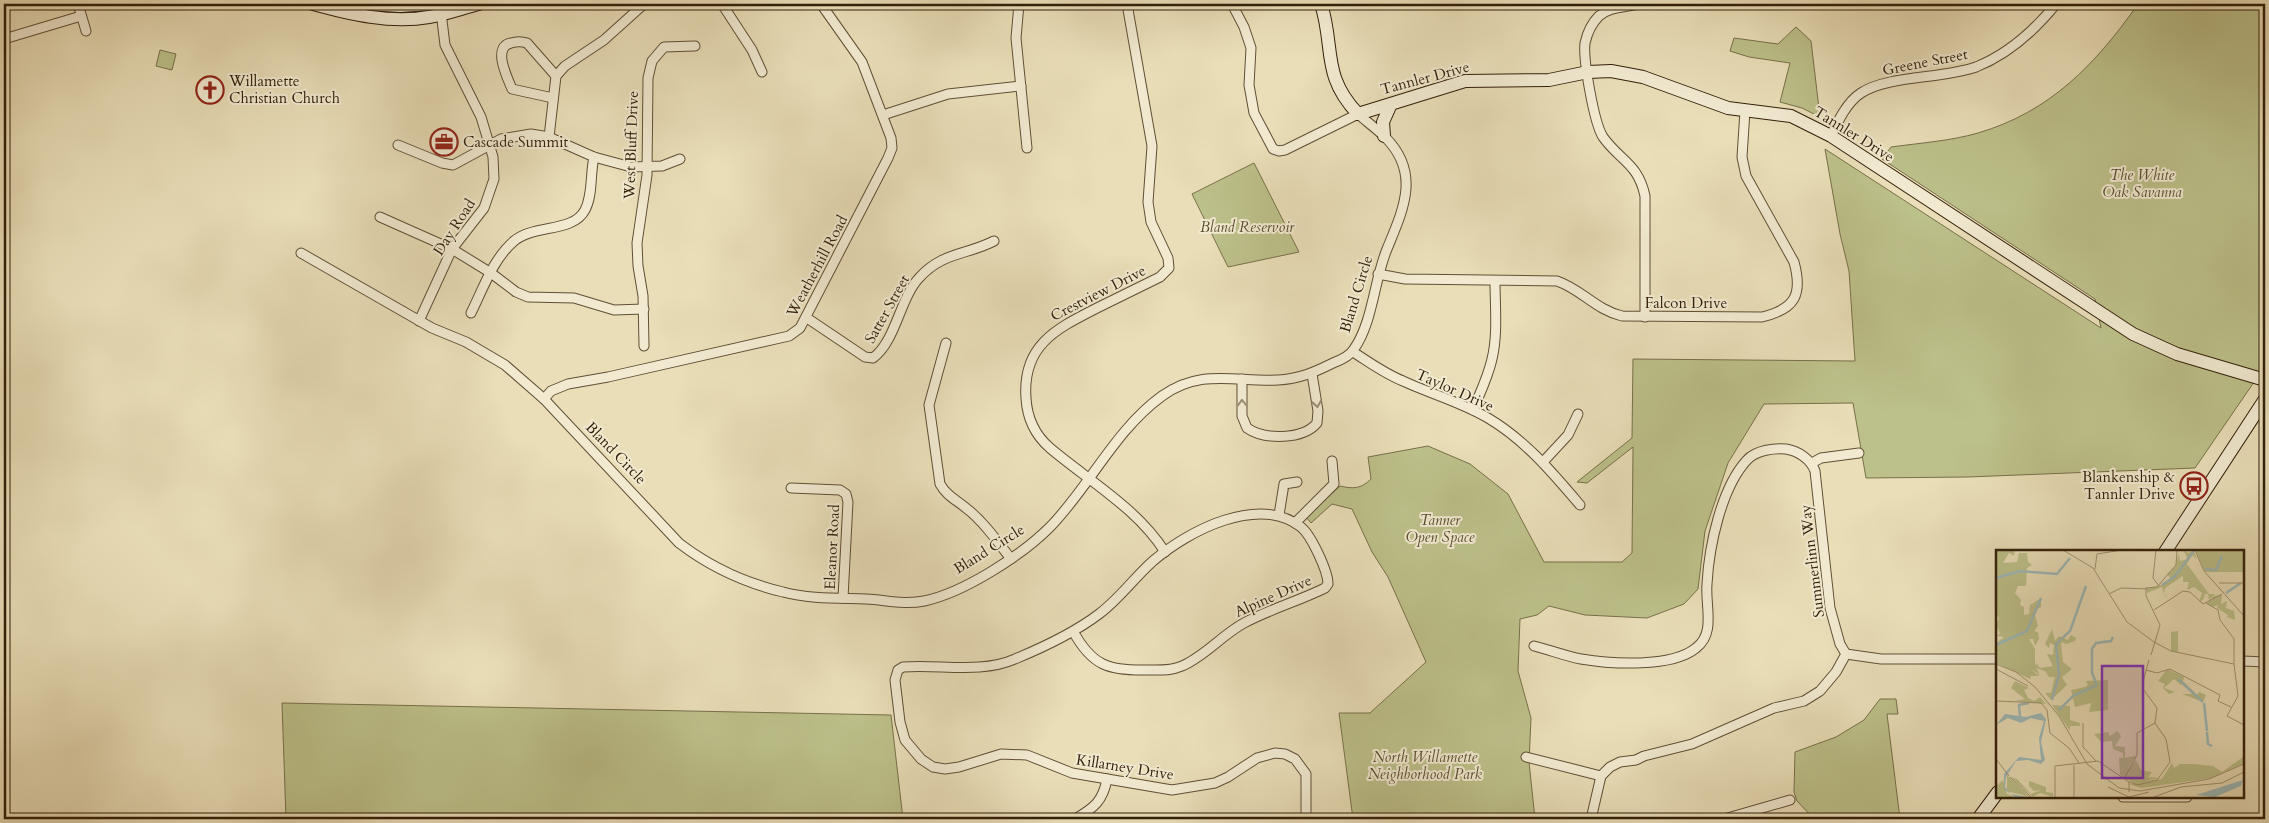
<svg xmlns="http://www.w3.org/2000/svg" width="2269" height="823" font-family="Cardo,serif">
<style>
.green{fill:#bcc08a;stroke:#77704a}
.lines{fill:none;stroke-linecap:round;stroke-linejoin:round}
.street-casing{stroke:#604f35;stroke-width:11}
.secondary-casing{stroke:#321f09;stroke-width:14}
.street{stroke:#f1ead1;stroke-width:9}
.secondary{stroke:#f1ead1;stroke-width:12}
.oneway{stroke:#9b8f77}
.labels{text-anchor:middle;stroke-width:4;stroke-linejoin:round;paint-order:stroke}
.street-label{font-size:15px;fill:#321f09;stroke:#f1ead1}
.poi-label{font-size:15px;fill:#321f09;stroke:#f1ead1;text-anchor:start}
.park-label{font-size:15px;font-style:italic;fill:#5b4f30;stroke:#f1ead1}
.inset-river{fill:none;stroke:#9cbab9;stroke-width:2.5}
.inset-road{fill:none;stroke:#a09272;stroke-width:1}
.view{fill:#7b2cbf;fill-opacity:0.15;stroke:#7b2cbf;stroke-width:2.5}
.inset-edge{fill:none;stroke:#321f09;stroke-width:2.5}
</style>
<rect width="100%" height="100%" fill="#e9deb8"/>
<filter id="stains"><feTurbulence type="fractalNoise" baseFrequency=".004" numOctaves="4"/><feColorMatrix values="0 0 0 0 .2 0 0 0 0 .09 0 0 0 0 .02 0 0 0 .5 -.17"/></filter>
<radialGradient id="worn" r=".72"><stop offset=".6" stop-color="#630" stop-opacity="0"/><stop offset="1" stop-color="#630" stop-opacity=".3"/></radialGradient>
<g class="green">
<path d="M2138,4H2265V369H2263L2195,468L1968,477L1866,478L1853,403L1764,404L1728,463L1705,531L1698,589L1684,604L1647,618L1585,615L1549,606L1537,615L1520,619L1518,671L1531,718L1529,762L1535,819H1353L1339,713H1370L1426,662L1388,577L1372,552L1352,509L1332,504L1311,523L1306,517L1340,486C1353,489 1361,489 1371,479L1368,457L1428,446L1470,464L1508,494L1544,562H1622L1632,553L1633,447L1587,483L1577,482L1632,438L1633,359L1855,361L1849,271L1840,234L1825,149L2101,328L2095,299L1882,159L1891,147C1920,143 1950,141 1978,133C2050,112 2096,64 2138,4Z"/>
<polygon points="1796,27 1811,41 1820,117 1802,108 1780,102 1790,63 1749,57 1730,51 1734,38 1778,44"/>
<polygon points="160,50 176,54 172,70 156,66"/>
<polygon points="1254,163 1299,252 1228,267 1192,194"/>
<polygon points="1880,699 1896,699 1898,714 1887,714 1900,819 1814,819 1797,801 1794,792 1795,752 1836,737 1864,720"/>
<polygon points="282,703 891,715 903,819 286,819"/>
</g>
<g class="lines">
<g class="street-casing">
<g id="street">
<polyline points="78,4 86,31"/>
<polyline points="722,4 752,50 762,72"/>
<polyline points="1019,4 1016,38 1027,148"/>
<path d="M1127,4L1152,146L1148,202L1151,222L1168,258L1169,268L1160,277C1140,287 1119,297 1099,307C1058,328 1022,344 1026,398C1027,417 1035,435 1050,448C1089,481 1137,508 1165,552"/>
<path d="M1639,4C1624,8 1611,6 1599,16C1592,23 1587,34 1585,43C1583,60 1594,123 1603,137C1620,161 1638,163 1645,196V317"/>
<polyline points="4,39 81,16"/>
<path d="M553,98L512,89C507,77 492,47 511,43C517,41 521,41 527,43L556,76"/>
<polyline points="883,115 948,94 1021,86"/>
<path d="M1831,136C1838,121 1847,102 1861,93C1888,75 1943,79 1976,67C2009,54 2034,31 2056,4"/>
<polyline points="549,137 556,76 565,66 604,40 644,4"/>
<polyline points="398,145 442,163 453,165 501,139 531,134 549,137 594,157 631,167 662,166 680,159"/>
<polyline points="380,217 452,249 491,273 516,292 528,297 574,298 614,310 644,309"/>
<path d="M301,253L432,328L466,342L505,365L544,399L679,543C709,566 745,583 783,592C809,599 839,598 866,599C886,600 904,605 924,601C963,593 1021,556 1050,527C1090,486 1115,430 1162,396C1201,368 1235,382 1278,380C1299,379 1315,372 1333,363C1341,360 1350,356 1354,349C1373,322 1374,280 1387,249C1403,210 1421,174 1386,138C1377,129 1367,122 1358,114L1285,150L1279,151L1273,149L1254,113L1249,85L1251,48L1244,27L1232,4"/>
<path d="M1378,274L1405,279L1557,281C1581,289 1596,310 1622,316L1762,317C1795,309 1803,295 1794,262L1746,176L1742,157L1745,111"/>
<path d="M471,313C483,289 493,259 514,241C534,224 573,233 585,210C593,195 590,174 594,157"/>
<path d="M807,318L865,357L873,358C896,341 900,298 919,278C942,252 967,255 994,241"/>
<polyline points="419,321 452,249 484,208 494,179 493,157 481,117 445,45 440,4"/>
<path d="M946,343L929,405L940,484C947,496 955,499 966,508C983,521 998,542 1011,559"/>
<polyline points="644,346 643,296 638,266 637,243 647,175 648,78 652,61 664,47 695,46"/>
<path d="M1353,352C1369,362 1385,374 1403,381C1431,394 1461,402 1488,418C1525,440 1552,472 1580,505"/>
<path d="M1242,379V416L1247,428C1264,440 1303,440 1317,423L1318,411L1312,374"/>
<polyline points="544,399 551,391 568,384 608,377 789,336 800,328 888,158 892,148 891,138 862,62 821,4"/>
<path d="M1473,410C1480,393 1488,377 1492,359C1498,334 1495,307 1495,281"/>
<polyline points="1543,462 1568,435 1578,414"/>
<polyline points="1812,463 1821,458 1859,453"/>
<polyline points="791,488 840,490 846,494 848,502 843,598"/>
<polyline points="1279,515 1284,484 1297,482"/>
<polyline points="1295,523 1334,484 1332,461"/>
<path d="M1073,631C1092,666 1109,671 1148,670C1159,670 1171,671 1182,666C1205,656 1222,635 1244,623C1270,609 1299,601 1325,588L1328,584C1328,571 1311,535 1301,527C1258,494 1188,531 1153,561C1134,578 1119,599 1099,614C1074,633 1044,647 1015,659C981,674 939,664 903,667L898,670L895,680L900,722L905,740L921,759L933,767L945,769L959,767L1001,754L1027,755L1072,773L1172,790L1215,783L1228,777L1257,758L1275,753L1285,754L1295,759L1306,774V819"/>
<path d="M1534,646C1550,650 1565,656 1581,659C1611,664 1672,668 1696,648C1716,633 1705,606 1707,584C1709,547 1721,488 1747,460C1756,450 1774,448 1786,449C1799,451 1811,460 1815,471L1830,608L1840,644L1846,654"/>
<polyline points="1846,654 1881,659 1998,659"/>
<polyline points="2243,661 2265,662"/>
<polyline points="1526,757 1601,776"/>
<polyline points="2123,797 2187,797"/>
<path d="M1075,819C1094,808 1103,801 1107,779"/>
<polyline points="1591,819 1601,776 1610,767 1620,762 1636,760 1644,756 1692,744 1774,708 1804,701 1820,691 1836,672 1846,654"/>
<polyline points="1724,819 1790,800"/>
</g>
</g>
<g class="secondary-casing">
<g id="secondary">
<path d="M313,4C350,14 391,24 429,17C446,14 463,8 479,4"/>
<polyline points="370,4 400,6 430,4"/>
<path d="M1321,4C1335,48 1321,75 1358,114L1465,81L1549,80L1588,72L1611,71L1643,77L1728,108L1791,116L1831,136L2133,334L2177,354L2265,380"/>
<polyline points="1384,136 1383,122 1391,104"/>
<polyline points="2165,552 2265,399"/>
<polyline points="1978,819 1998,792"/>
</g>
</g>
<use href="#street" class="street"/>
<use href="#secondary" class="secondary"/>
</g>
<defs><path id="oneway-chevron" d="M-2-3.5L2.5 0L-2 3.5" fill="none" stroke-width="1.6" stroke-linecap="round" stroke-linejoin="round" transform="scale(1.25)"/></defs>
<g class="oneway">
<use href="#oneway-chevron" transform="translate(1242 403) rotate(-91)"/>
<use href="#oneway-chevron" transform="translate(1317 404) rotate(81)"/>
</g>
<defs>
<g id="church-ring" transform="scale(1.4375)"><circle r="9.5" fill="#f1ead1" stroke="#8f2418" stroke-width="1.5"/><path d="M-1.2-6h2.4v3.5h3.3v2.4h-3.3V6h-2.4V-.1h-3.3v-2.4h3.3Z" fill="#8f2418"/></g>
<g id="office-ring" transform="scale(1.4375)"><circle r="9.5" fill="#f1ead1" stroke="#8f2418" stroke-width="1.5"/><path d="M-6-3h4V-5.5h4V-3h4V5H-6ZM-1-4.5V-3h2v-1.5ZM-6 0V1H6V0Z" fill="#8f2418"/></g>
<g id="bus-ring" transform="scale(1.4375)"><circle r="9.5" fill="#f1ead1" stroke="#8f2418" stroke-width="1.5"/><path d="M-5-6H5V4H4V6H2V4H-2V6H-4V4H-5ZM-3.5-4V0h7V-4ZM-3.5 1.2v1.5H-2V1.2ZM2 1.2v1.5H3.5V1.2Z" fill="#8f2418"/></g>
</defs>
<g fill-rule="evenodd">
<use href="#church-ring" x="210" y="90"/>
<use href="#office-ring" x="444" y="142"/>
<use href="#bus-ring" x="2194" y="486"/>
</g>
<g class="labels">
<g class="street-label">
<text transform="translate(1925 62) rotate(-11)" y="5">Greene Street</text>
<text transform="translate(1425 78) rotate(-15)" y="5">Tannler Drive</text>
<text transform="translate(1854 134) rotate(32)" y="5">Tannler Drive</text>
<text transform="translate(631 145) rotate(-88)" y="5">West Bluff Drive</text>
<text transform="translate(454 227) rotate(-57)" y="5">Day Road</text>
<text transform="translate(817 266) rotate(-62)" y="5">Weatherhill Road</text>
<text transform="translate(1098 293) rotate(-27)" y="5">Crestview Drive</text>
<text transform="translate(1356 294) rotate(-73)" y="5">Bland Circle</text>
<text x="1686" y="308">Falcon Drive</text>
<text transform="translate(887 309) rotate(-61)" y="5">Satter Street</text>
<text transform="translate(1455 390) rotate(24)" y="5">Taylor Drive</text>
<text transform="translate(616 453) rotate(46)" y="5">Bland Circle</text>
<text transform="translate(832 547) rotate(-87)" y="5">Eleanor Road</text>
<text transform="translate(989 549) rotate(-32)" y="5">Bland Circle</text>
<text transform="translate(1812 561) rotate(-97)" y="5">Summerlinn Way</text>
<text transform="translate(1273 596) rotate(-24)" y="5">Alpine Drive</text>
<text transform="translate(1125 767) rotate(9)" y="5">Killarney Drive</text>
</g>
<g class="poi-label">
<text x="229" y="86">Willamette<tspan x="229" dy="17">Christian Church</tspan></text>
<text x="463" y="147">Cascade Summit</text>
<text x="2175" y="482" text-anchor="end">Blankenship &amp;<tspan x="2175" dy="17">Tannler Drive</tspan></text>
</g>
<g class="park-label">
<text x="2142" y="180">The White<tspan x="2142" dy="17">Oak Savanna</tspan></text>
<text x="1247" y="232">Bland Reservoir</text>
<text x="1440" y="525">Tanner<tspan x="1440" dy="17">Open Space</tspan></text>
<text x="1425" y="762">North Willamette<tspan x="1425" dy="17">Neighborhood Park</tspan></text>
</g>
</g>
<g transform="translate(1996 550)">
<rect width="248" height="248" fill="#e9deb8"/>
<path d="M0,0H19L18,6L13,3L7,13L21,12L23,3H31L32,12L36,15L31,18L30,36H22L19,43L25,50L24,55L28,57V65L33,64L34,55L45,48V57L38,61L42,76L38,81L42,82L43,89L39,96L37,89H33L39,99V116L40,113L44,118L57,116L51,104L57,105L58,95L54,93L53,98L49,94L56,79L59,91L63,86L72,90L75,85L80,88L79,91L70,94L65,92L67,112L76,119L66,127L71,135L55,150L49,143H55L59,127H53L49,121L40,118L44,125L35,119L43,126H35L34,129L0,113V93L8,87L1,86L4,83L0,76L3,68L0,65ZM187,0L193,3L197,0L201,9L196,5L191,14L213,44H219L213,50L212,44H209L207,50L203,52L206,43L198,37L191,40L193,32H187V26L169,38L168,43L173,50L168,44L166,37L151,43V39L169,34L175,29L171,24L179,17L183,3L184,11L192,9ZM199,0H247V22H209ZM226,45L225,54L231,51L230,58L238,61L239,70L231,67L232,65L221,58L222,55L216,57L211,53L218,46ZM182,81V102L175,101V82ZM171,119L188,127L187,131L201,145L203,142L210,145L207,152L186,144H197L187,132L185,135L178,129L168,138L179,142L173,144L167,138L169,134L162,131ZM112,130V160L93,162L95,153L79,157L75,140L89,137L92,135L90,131ZM19,131L33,138L28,140L32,148L38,151L44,147L50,154L19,151L29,149L15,138ZM56,155L74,156V170L84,173V176H74V181ZM121,181L124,184L125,187L119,196L129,197V208L140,206L131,220L140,210L145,220L156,222L152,227L163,228L139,234L124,225L123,208H127V203L117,199L116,191L105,192L98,184L112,182L114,186ZM247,207V214L216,228L145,238L133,234L166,229L176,213L178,218L184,214H198L217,216L226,222ZM11,225L34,247L11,241ZM15,227L21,229L35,244L45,240L38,241L33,236V231L50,237V242L57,243V247L44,243L37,247ZM7,230L11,244L19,247H0V236Z" fill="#bcc08a"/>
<path d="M45,163L50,169L45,192L49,210L45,214L32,210L20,211L10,227L9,237L15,244L31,247H19L8,239V224L23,207L45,210L43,188L48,171L35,168L25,173L12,168L0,175L9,164L30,167ZM247,230L245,236L219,247L200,245Z" fill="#9cbab9"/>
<path class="inset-river" d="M209,19L220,20L226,6M0,28L24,21L61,24L74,8M166,35L178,27L198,1M230,43L245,33M0,95L31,81L45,48M182,129L207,152M56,150L63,125L60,94L74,81L90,36M208,153L211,181M63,160L77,146L101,135L96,123V99L100,93L115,91L117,87M24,167L23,155L33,153M211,182L212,194L216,196"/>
<path class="inset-road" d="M67,0L97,18L131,72L158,92L175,101L238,114L242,146L231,166L248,175M160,0L157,28L163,36M199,0L208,21L248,66M99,19L101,4L126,0M223,33H248M150,38V46L164,75L155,105M150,38L161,37L180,15L181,0M113,44L125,38L152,39M210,53L222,60L224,70L238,89V114M158,60L187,41L194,42L207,54L226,44M0,114L20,122L39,137L63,166L91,214L123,238L144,241L213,229L248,214M0,119L32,136M150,120L161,123L174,119L224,145L222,151L235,157M148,128L153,110M0,151L45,153L51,160L54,183L73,198L83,213M87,173V197L100,211M0,209L13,226M78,215V247M14,227L35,247M128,229L141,205V183L159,173M112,237L133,247L153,242M133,242V232L142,235L161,230L174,212L170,189L159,173L161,158L147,139L148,127M59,247V216L102,211L133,232M158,247L185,237L226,233L248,222"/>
<path class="view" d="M106,116H147V228H106Z"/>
<rect width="248" height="248" class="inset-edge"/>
</g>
<rect width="2269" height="823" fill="none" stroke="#e9deb8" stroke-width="20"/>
<rect x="5" y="5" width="2259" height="813" fill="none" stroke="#321f09" stroke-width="2.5"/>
<rect x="10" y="10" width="2249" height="803" fill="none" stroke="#321f09"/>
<rect width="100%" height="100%" filter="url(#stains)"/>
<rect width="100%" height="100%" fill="url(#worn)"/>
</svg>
